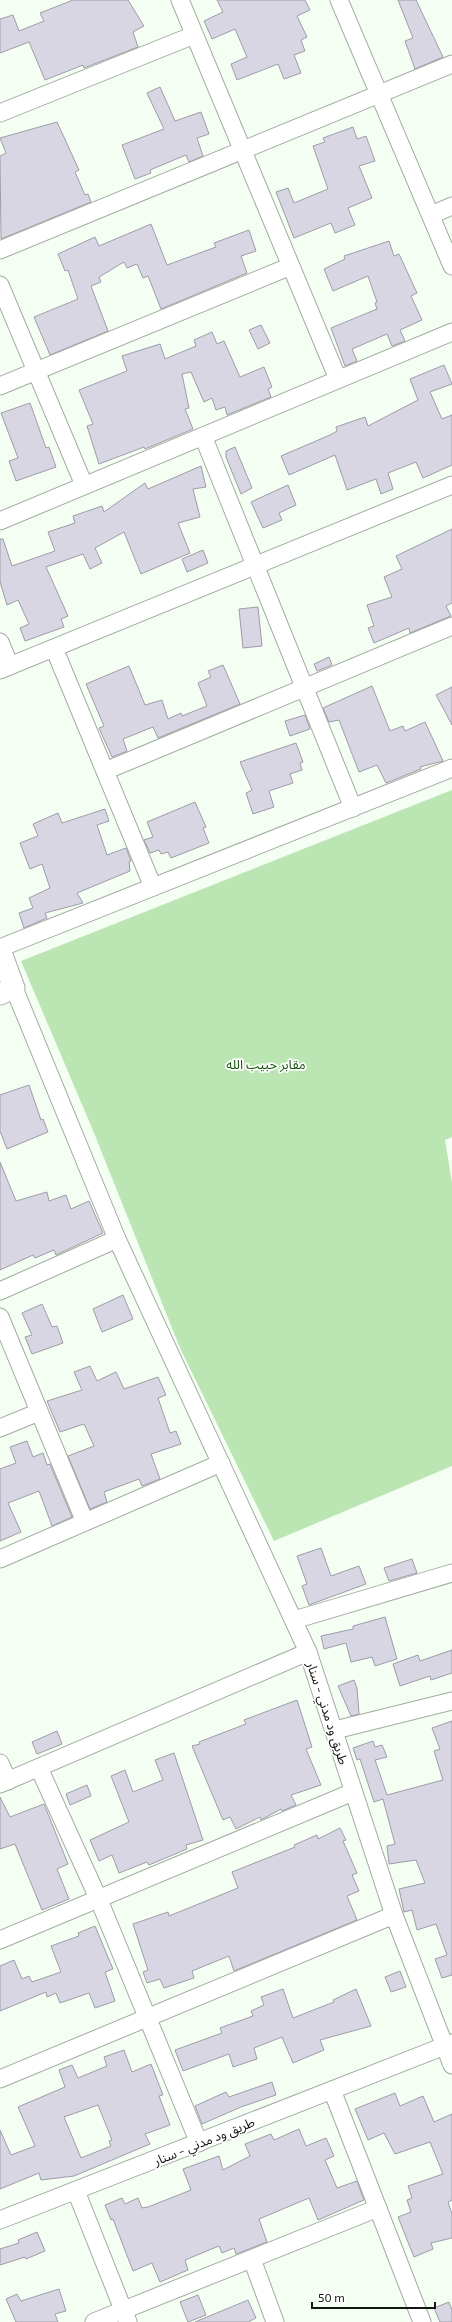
<svg xmlns="http://www.w3.org/2000/svg" width="452" height="2322" font-family="'Exo 2','Noto Sans Arabic',sans-serif">
<style>
.green{fill:#bbe5b3}
.building{fill:#d8d6e3;stroke:#9e9ca8;fill-rule:evenodd}
.lines{fill:none;stroke-linecap:round;stroke-linejoin:round}
.minor-casing{stroke:#a2aba1;stroke-width:19}
.tertiary-casing{stroke:#a2aba1;stroke-width:23}
.minor{stroke:#fff;stroke-width:17}
.tertiary{stroke:#fff;stroke-width:21}
.labels{text-anchor:middle;stroke-width:3.5;stroke-linejoin:round;paint-order:stroke}
.park-label{font-size:13px;fill:#1a530d;stroke:#fff}
.street-label{font-size:13px;fill:#121511;stroke:#fff}
</style>
<rect width="100%" height="100%" fill="#f4fef3"/>
<polygon class="green" points="452,790 452,1137 445,1140 452,1183 452,1466 274,1541 180,1348 92,1128 21,961"/>
<g class="building">
<polygon points="73,0 128,0 144,26 133,32 138,47 84,68 83,65 45,80 29,42 0,53 0,19 13,15 19,31 44,21 40,13"/>
<polygon points="217,0 305,0 310,10 297,16 307,37 301,40 305,51 294,55 301,73 284,79 278,64 237,80 231,64 247,57 235,29 212,39 204,21 223,12"/>
<polygon points="398,0 416,0 443,57 415,69 405,41 413,38"/>
<polygon points="160,87 175,121 201,112 209,134 197,138 203,156 189,162 186,155 150,170 151,173 135,179 122,145 164,129 147,93"/>
<polygon points="57,122 79,170 75,172 85,195 88,194 91,202 1,239 0,156 6,153 0,138"/>
<polygon points="353,127 357,139 366,136 375,161 359,166 372,198 348,208 355,225 335,233 331,223 294,238 276,192 288,188 294,203 328,189 313,146 325,142 323,138"/>
<polygon points="151,224 167,265 216,247 214,243 249,230 256,251 241,256 247,273 161,309 148,276 143,278 137,264 127,268 124,262 99,277 101,282 91,286 108,331 50,355 34,317 78,299 68,270 65,271 58,254 95,237 99,246"/>
<polygon points="389,241 394,256 399,254 417,293 411,296 422,320 400,330 405,341 392,346 387,334 352,349 357,361 345,366 331,328 377,309 375,303 377,302 368,276 333,291 324,269 345,259 344,256"/>
<polygon points="261,325 270,343 258,349 249,330"/>
<polygon points="212,332 217,344 224,341 240,377 264,367 272,387 268,389 271,397 227,415 225,407 216,410 212,398 204,402 191,372 182,374 189,408 185,409 193,429 145,449 144,447 99,464 87,426 93,424 79,390 127,371 122,356 160,344 165,359 196,346 194,340"/>
<polygon points="444,365 452,384 430,392 442,419 452,415 452,465 423,478 416,462 388,473 393,489 381,494 376,479 347,490 335,455 289,475 281,456 330,435 337,431 336,427 365,417 368,426 418,400 410,379"/>
<polygon points="30,403 46,448 49,447 56,467 16,481 9,461 18,458 1,413"/>
<polygon points="235,447 252,488 241,494 226,457 226,451"/>
<polygon points="201,466 206,487 193,489 200,517 178,523 190,553 141,574 124,532 95,548 102,563 90,569 83,554 46,567 68,616 61,619 64,627 25,641 20,628 29,624 18,600 7,605 0,582 0,539 3,539 12,566 55,551 48,532 75,523 73,516 102,506 104,512 145,483 148,489"/>
<polygon points="288,485 296,505 279,513 282,520 263,528 251,502"/>
<polygon points="452,529 452,603 446,606 451,616 410,633 409,628 374,643 368,628 374,626 367,605 392,597 384,577 402,569 396,556"/>
<polygon points="203,550 208,563 187,572 182,559"/>
<polygon points="258,607 262,646 243,648 239,609"/>
<polygon points="329,657 332,665 317,671 314,664"/>
<polygon points="223,665 240,704 158,738 153,727 123,739 127,751 112,757 99,728 104,726 86,684 129,666 145,705 162,700 168,719 181,713 182,716 207,706 198,683 211,677 208,671"/>
<polygon points="372,686 390,731 403,726 405,731 425,722 443,761 420,767 421,769 386,783 377,765 359,772 339,720 329,722 323,708"/>
<polygon points="452,687 452,725 436,695"/>
<polygon points="305,715 310,729 290,736 285,721"/>
<polygon points="296,743 303,762 300,763 302,770 290,774 293,783 269,791 274,807 253,814 246,793 252,790 240,762"/>
<polygon points="195,802 206,827 203,828 209,843 171,858 168,852 161,854 159,850 150,853 144,840 153,837 147,822"/>
<polygon points="105,809 109,821 97,825 107,855 126,848 131,861 129,862 130,871 77,893 83,903 45,913 47,918 24,928 19,913 33,908 29,898 50,888 42,864 30,869 20,843 38,836 33,824 58,813 62,823"/>
<polygon points="29,1085 41,1120 43,1119 48,1132 7,1149 0,1131 0,1095"/>
<polygon points="0,1162 16,1201 47,1192 49,1201 66,1195 71,1209 89,1201 103,1233 56,1255 54,1250 35,1258 33,1255 0,1270"/>
<polygon points="123,1295 133,1319 102,1332 93,1309"/>
<polygon points="42,1304 52,1327 57,1326 63,1343 32,1354 25,1337 32,1335 22,1313"/>
<polygon points="90,1366 97,1381 116,1372 124,1389 158,1377 166,1395 158,1398 170,1433 176,1431 181,1444 151,1454 160,1479 142,1486 139,1479 104,1492 107,1502 90,1509 68,1456 94,1446 84,1424 60,1432 47,1401 82,1390 74,1372"/>
<polygon points="27,1441 33,1457 43,1453 47,1465 50,1464 72,1517 52,1526 39,1491 8,1503 21,1532 0,1541 0,1469 16,1463 10,1447"/>
<polygon points="321,1548 331,1576 359,1566 366,1584 309,1605 302,1586 307,1584 297,1556"/>
<polygon points="412,1559 417,1573 389,1581 384,1568"/>
<polygon points="385,1617 397,1659 375,1666 372,1657 351,1662 346,1643 324,1649 321,1636 353,1629 353,1626"/>
<polygon points="452,1650 452,1673 431,1680 430,1676 400,1686 393,1664 418,1655 420,1661"/>
<polygon points="354,1680 357,1688 359,1714 351,1716 338,1686"/>
<polygon points="297,1700 312,1747 306,1749 321,1785 291,1795 296,1805 282,1811 281,1809 261,1820 260,1817 236,1829 230,1817 223,1820 192,1746 200,1744 199,1742 246,1724 244,1720"/>
<polygon points="452,1721 452,1975 442,1978 435,1959 447,1955 436,1924 417,1930 412,1910 404,1912 399,1889 425,1883 416,1860 389,1864 387,1846 395,1844 383,1799 374,1802 360,1759 357,1760 353,1748 373,1741 375,1747 382,1745 387,1757 375,1760 387,1795 443,1780 434,1751 440,1749 432,1728"/>
<polygon points="57,1731 62,1744 37,1754 32,1742"/>
<polygon points="174,1753 203,1840 186,1845 187,1849 149,1865 147,1862 119,1873 112,1855 99,1861 90,1840 129,1822 111,1776 125,1770 133,1792 163,1780 155,1760"/>
<polygon points="87,1785 91,1796 70,1805 66,1794"/>
<polygon points="0,1797 10,1817 44,1804 68,1864 57,1869 69,1899 42,1910 15,1844 0,1849"/>
<polygon points="340,1828 346,1840 343,1841 357,1873 352,1875 359,1891 347,1896 357,1920 234,1971 229,1956 192,1971 194,1978 164,1988 160,1979 147,1983 143,1972 148,1970 133,1924 168,1912 169,1916 238,1888 232,1872 295,1847 294,1845 317,1835 318,1839"/>
<polygon points="95,1926 113,1969 105,1972 115,2001 95,2008 89,1993 60,2003 56,1993 47,1997 46,1992 0,2011 0,1966 14,1960 22,1979 29,1976 32,1982 61,1972 51,1946 79,1936 78,1933"/>
<polygon points="400,1971 406,1987 391,1992 385,1977"/>
<polygon points="283,1989 293,2018 334,2002 333,2000 356,1989 371,2026 320,2040 324,2050 293,2063 282,2037 254,2048 257,2059 233,2067 229,2054 183,2071 175,2050 222,2033 220,2028 253,2016 251,2011 264,2005 261,1997"/>
<path d="M124,2050L132,2072L151,2064L163,2095L159,2096L170,2125L145,2134L150,2144L74,2176L41,2180L39,2173L0,2189V2130L11,2155L35,2146L18,2107L65,2087L59,2070L72,2065L78,2078L107,2066L104,2057ZM98,2105L112,2140L109,2141L111,2146L81,2158L64,2117Z"/>
<polygon points="272,2082 276,2095 241,2107 202,2124 195,2106 226,2092 229,2097"/>
<polygon points="395,2093 400,2106 423,2096 434,2122 452,2114 452,2200 448,2202 452,2214 452,2238 431,2243 433,2249 414,2257 398,2217 411,2212 407,2200 412,2198 408,2186 443,2174 430,2142 395,2154 384,2133 368,2140 355,2109"/>
<polygon points="299,2129 306,2146 326,2138 334,2156 325,2160 337,2188 357,2181 364,2200 318,2220 309,2198 259,2219 267,2242 236,2254 234,2248 222,2253 219,2246 185,2260 188,2270 160,2282 152,2263 133,2271 113,2219 111,2220 105,2205 122,2198 125,2204 138,2198 142,2208 148,2207 191,2190 183,2169 219,2156 223,2170 250,2156 245,2144 271,2134 274,2140"/>
<polygon points="37,2232 45,2251 26,2259 25,2257 0,2265 0,2249 19,2243 18,2240"/>
<polygon points="59,2289 66,2311 55,2314 58,2322 16,2322 6,2299 17,2294 21,2301"/>
<polygon points="198,2295 206,2315 188,2322 180,2302"/>
<polygon points="248,2300 256,2318 248,2322 195,2322"/>
<polygon points="449,2302 452,2310 452,2322 440,2322 434,2308"/>
</g>
<g class="lines">
<g class="minor-casing">
<g id="minor">
<polyline points="180,0 338,379"/>
<polyline points="339,0 452,266"/>
<polyline points="0,113 194,35"/>
<polyline points="431,215 452,206"/>
<polyline points="0,250 452,64"/>
<polyline points="0,285 84,485"/>
<polyline points="0,386 291,266"/>
<polyline points="203,436 353,808"/>
<polyline points="0,521 452,332"/>
<polyline points="0,642 10,666"/>
<polyline points="54,648 153,887"/>
<polyline points="0,670 452,485"/>
<polyline points="105,771 452,626"/>
<polyline points="0,948 452,768"/>
<polyline points="14,988 117,1239 308,1652 394,1915 452,2065"/>
<polyline points="0,1291 117,1239"/>
<polyline points="0,1317 85,1522"/>
<polyline points="0,1428 39,1412"/>
<polyline points="0,1559 221,1463"/>
<polyline points="294,1620 452,1573"/>
<polyline points="335,1730 452,1701"/>
<polyline points="0,1763 8,1781"/>
<polyline points="39,1768 99,1900 199,2143"/>
<polyline points="0,1784 308,1652"/>
<polyline points="0,1940 353,1792"/>
<polyline points="0,2079 394,1915"/>
<polyline points="332,2090 422,2322"/>
<polyline points="76,2191 128,2322"/>
<polyline points="0,2220 452,2043"/>
<polyline points="252,2259 275,2322"/>
<polyline points="94,2322 378,2208"/>
</g>
</g>
<g class="tertiary-casing">
<polyline id="tertiary" points="0,950 14,988 0,994"/>
</g>
<use href="#minor" class="minor"/>
<use href="#tertiary" class="tertiary"/>
</g>
<g class="labels">
<g class="park-label">
<text x="266" y="1069">مقابر حبيب الله</text>
</g>
<g class="street-label">
<text transform="translate(328 1713) rotate(72)" y="5">طريق ود مدني - سنار</text>
<text transform="translate(204 2141) rotate(-22)" y="5">طريق ود مدني - سنار</text>
</g>
</g>
<path d="M312 2302v6h123v-6" fill="none" stroke="#121511" stroke-width="2"/>
<text x="318" y="2302" font-size="12" fill="#121511" stroke="#ffffff" stroke-width="3" paint-order="stroke">50 m</text>
</svg>
